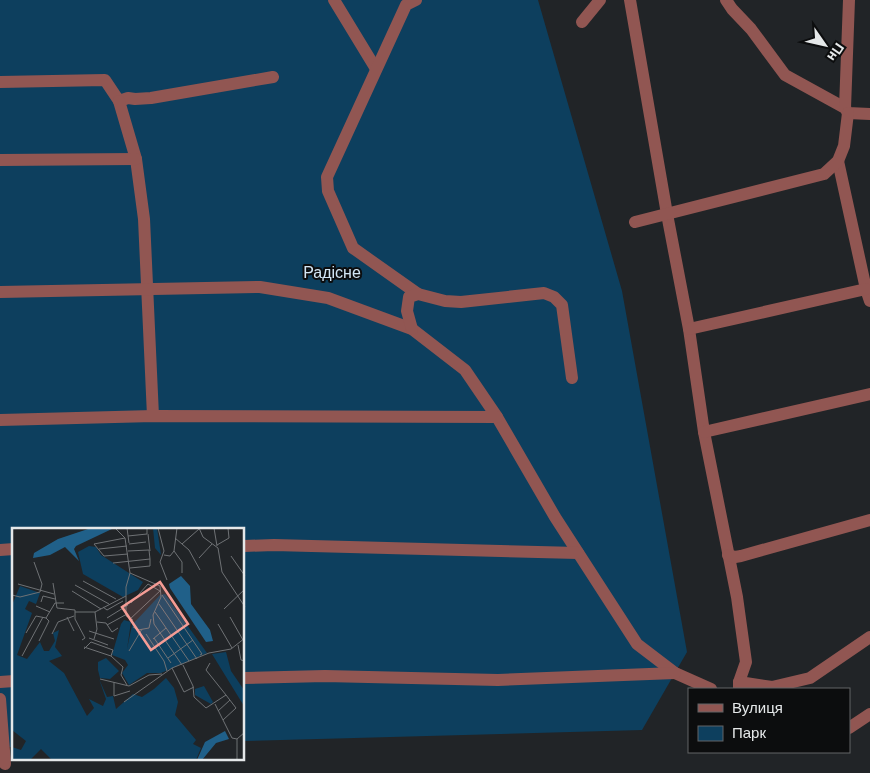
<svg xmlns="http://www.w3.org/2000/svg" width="870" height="773" font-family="Helvetica,sans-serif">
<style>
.green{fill:#0d3f5e}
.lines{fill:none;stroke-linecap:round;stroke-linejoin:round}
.minor{stroke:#915652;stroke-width:12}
.labels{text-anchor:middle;stroke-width:4;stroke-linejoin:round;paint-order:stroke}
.park-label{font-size:16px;fill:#d3e6f5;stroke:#0c0d0e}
.inset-road{fill:none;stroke:#6f7275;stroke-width:1}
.view{fill:#f59c95;fill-opacity:0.15;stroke:#f59c95;stroke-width:2.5}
.inset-edge{fill:none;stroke:#e5e8e9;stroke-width:2.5}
</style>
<rect width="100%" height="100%" fill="#212427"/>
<polygon class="green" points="0,0 538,0 622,291 687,652 642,730 244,741 244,529 14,529 14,747 0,747"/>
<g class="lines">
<g class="minor">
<polyline points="334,0 376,69"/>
<polyline points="416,0 406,5 327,177 328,191 353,248 418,294"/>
<polyline points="630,0 667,214 689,329 704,432 737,597 746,662 739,682 739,689"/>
<polyline points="726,0 732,9 751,29 785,75 845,108 848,113 870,114"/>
<polyline points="582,22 600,0"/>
<polyline points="0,82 105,80 119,101 128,98 135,99 151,98 273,77"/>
<polyline points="119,101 136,159 144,219 153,416"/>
<polyline points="845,108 849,0"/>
<polyline points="0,160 136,159"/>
<polyline points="838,161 866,289 870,301"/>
<polyline points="635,222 824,174 838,161 844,146 848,113"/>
<polyline points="0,292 260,287 328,298 412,329 465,370 497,417 555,517 637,644 675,673 711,689"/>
<polyline points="412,329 407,311 409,297 418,294 445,301 461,302 544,293 554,297 562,305 572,378"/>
<polyline points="689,329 866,289"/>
<polyline points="0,420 153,416 497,417"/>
<polyline points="704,432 870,394"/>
<polyline points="244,546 274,545 578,553"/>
<polyline points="0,550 14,549"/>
<polyline points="728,555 735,557 741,556 870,520"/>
<polyline points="244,678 325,676 498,680 675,673"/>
<polyline points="0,682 14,681"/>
<polyline points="739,682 772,687 810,678 870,637"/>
<polyline points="0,699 5,764"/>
<polyline points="849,728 870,714"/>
</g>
</g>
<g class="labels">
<g class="park-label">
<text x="332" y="278">Радісне</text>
</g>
</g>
<g transform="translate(12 528)">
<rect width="232" height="232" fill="#212427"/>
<path d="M141,0H145L149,27L143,20ZM77,18L84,19L89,27L131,54L126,62L111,69L71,46L66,24ZM8,58L28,65L24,76L17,73L13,81L20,85L5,127L15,131L28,114L32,123H37L43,113L41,105L47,102L43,119L50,128L37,133L52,145L75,188L82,180L77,171L91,178L94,171L87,151L95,169L101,168L104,181L121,166L130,169L142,161L154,150L162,160L166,174L163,187L184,212L181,216L189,220L184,232H40L29,221L18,232H0V219L9,222L14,213L0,202V77ZM153,66L195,125L149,145H135L117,157L110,145L116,137L113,132L100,127L109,96L112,92L119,94L115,121L120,97L148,67ZM214,124L219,143L232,162V178L200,126ZM94,130L107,143L98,151L88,150L86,142V134ZM192,158L201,174L199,176L183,167V161Z" fill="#0d3f5e"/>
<path d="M79,0H102L64,18L62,21L67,33L53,19L38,27L21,30L22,25L46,11ZM169,48L178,58L179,76L198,102L201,113L194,114L158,60L157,56ZM213,203L217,211L204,215L190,232H185L193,214Z" fill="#206089"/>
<path class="inset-road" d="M103,0L113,10L118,45L148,58L149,69L141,87L142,96L170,137M115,0L117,15M146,0L152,23L148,34L155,52M187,0L191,9L206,20L210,44L233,79M202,0L205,18M136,6L138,23M116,8L135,6V0M113,10L82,16L92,28L116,26M163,10L177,22L188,42M117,16L134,14M170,16L187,1M205,17L217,10L216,0M87,21L115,18M116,23L137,22L138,31M162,23L170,34V45M152,27L158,28L162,23L165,0M219,28L233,48M187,30L200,16M101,35L138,31V38L118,40M118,45L114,59V88L121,92M71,53L104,71M41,55L45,80L63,82V91L73,110L70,112M6,56L42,66M63,57L97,76M60,63L89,81M0,67L8,69L28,64L30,56L22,34M150,67L190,126L188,127M29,74L31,68L43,71M119,75L136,56L148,63M147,76L185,131M24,78L38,84M91,79L95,82L111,73M212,81L233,61M63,84H83L114,68M143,84L177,133M55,89L62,103M218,89L231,112M95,90L116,77M117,92L149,62M85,94L94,95L100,104L106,100M206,96L220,120M95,97L115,86M121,99L126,102L137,100L139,91M77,103L102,111M14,105L24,88L34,90L43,75H52M40,106L46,94L62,88M134,106L152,133L155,143M77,110L96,117M142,110L159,135M82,111L85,101L83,84M141,111L154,100M27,113L37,93L34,90M147,117L176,96M226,117L229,132L233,133M72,119L99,128M72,121L79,114L101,122L99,128L111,139L109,147L115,157M117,123L130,101M10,128L31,89M156,130L181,112M171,137L181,158L182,169L194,180L214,167L194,142L198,135M160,140L172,164L182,159M88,151L117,158L137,147L150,146M102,154V168L118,163M112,174L160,140L197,125L219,121L233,110M203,176L220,210L225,211L233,204M206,183L218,172M211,192L224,180L214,167M225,232V211"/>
<path class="view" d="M148,54L176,96L139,122L110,79Z"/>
<rect width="232" height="232" class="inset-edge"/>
</g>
<rect x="688" y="688" width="162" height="65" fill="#0c0d0e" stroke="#636566"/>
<rect x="698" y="704" width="25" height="8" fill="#915652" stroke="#636566"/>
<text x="732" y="713" font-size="15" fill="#e5e8e9">Вулиця</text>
<rect x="698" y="726" width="25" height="15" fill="#0d3f5e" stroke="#636566"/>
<text x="732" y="738" font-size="15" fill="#e5e8e9">Парк</text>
<g transform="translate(825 45) rotate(124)" stroke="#0c0d0e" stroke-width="4" paint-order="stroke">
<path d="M0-4L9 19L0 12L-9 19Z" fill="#e5e8e9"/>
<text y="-8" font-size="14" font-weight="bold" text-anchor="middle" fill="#e5e8e9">Пн</text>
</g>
</svg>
